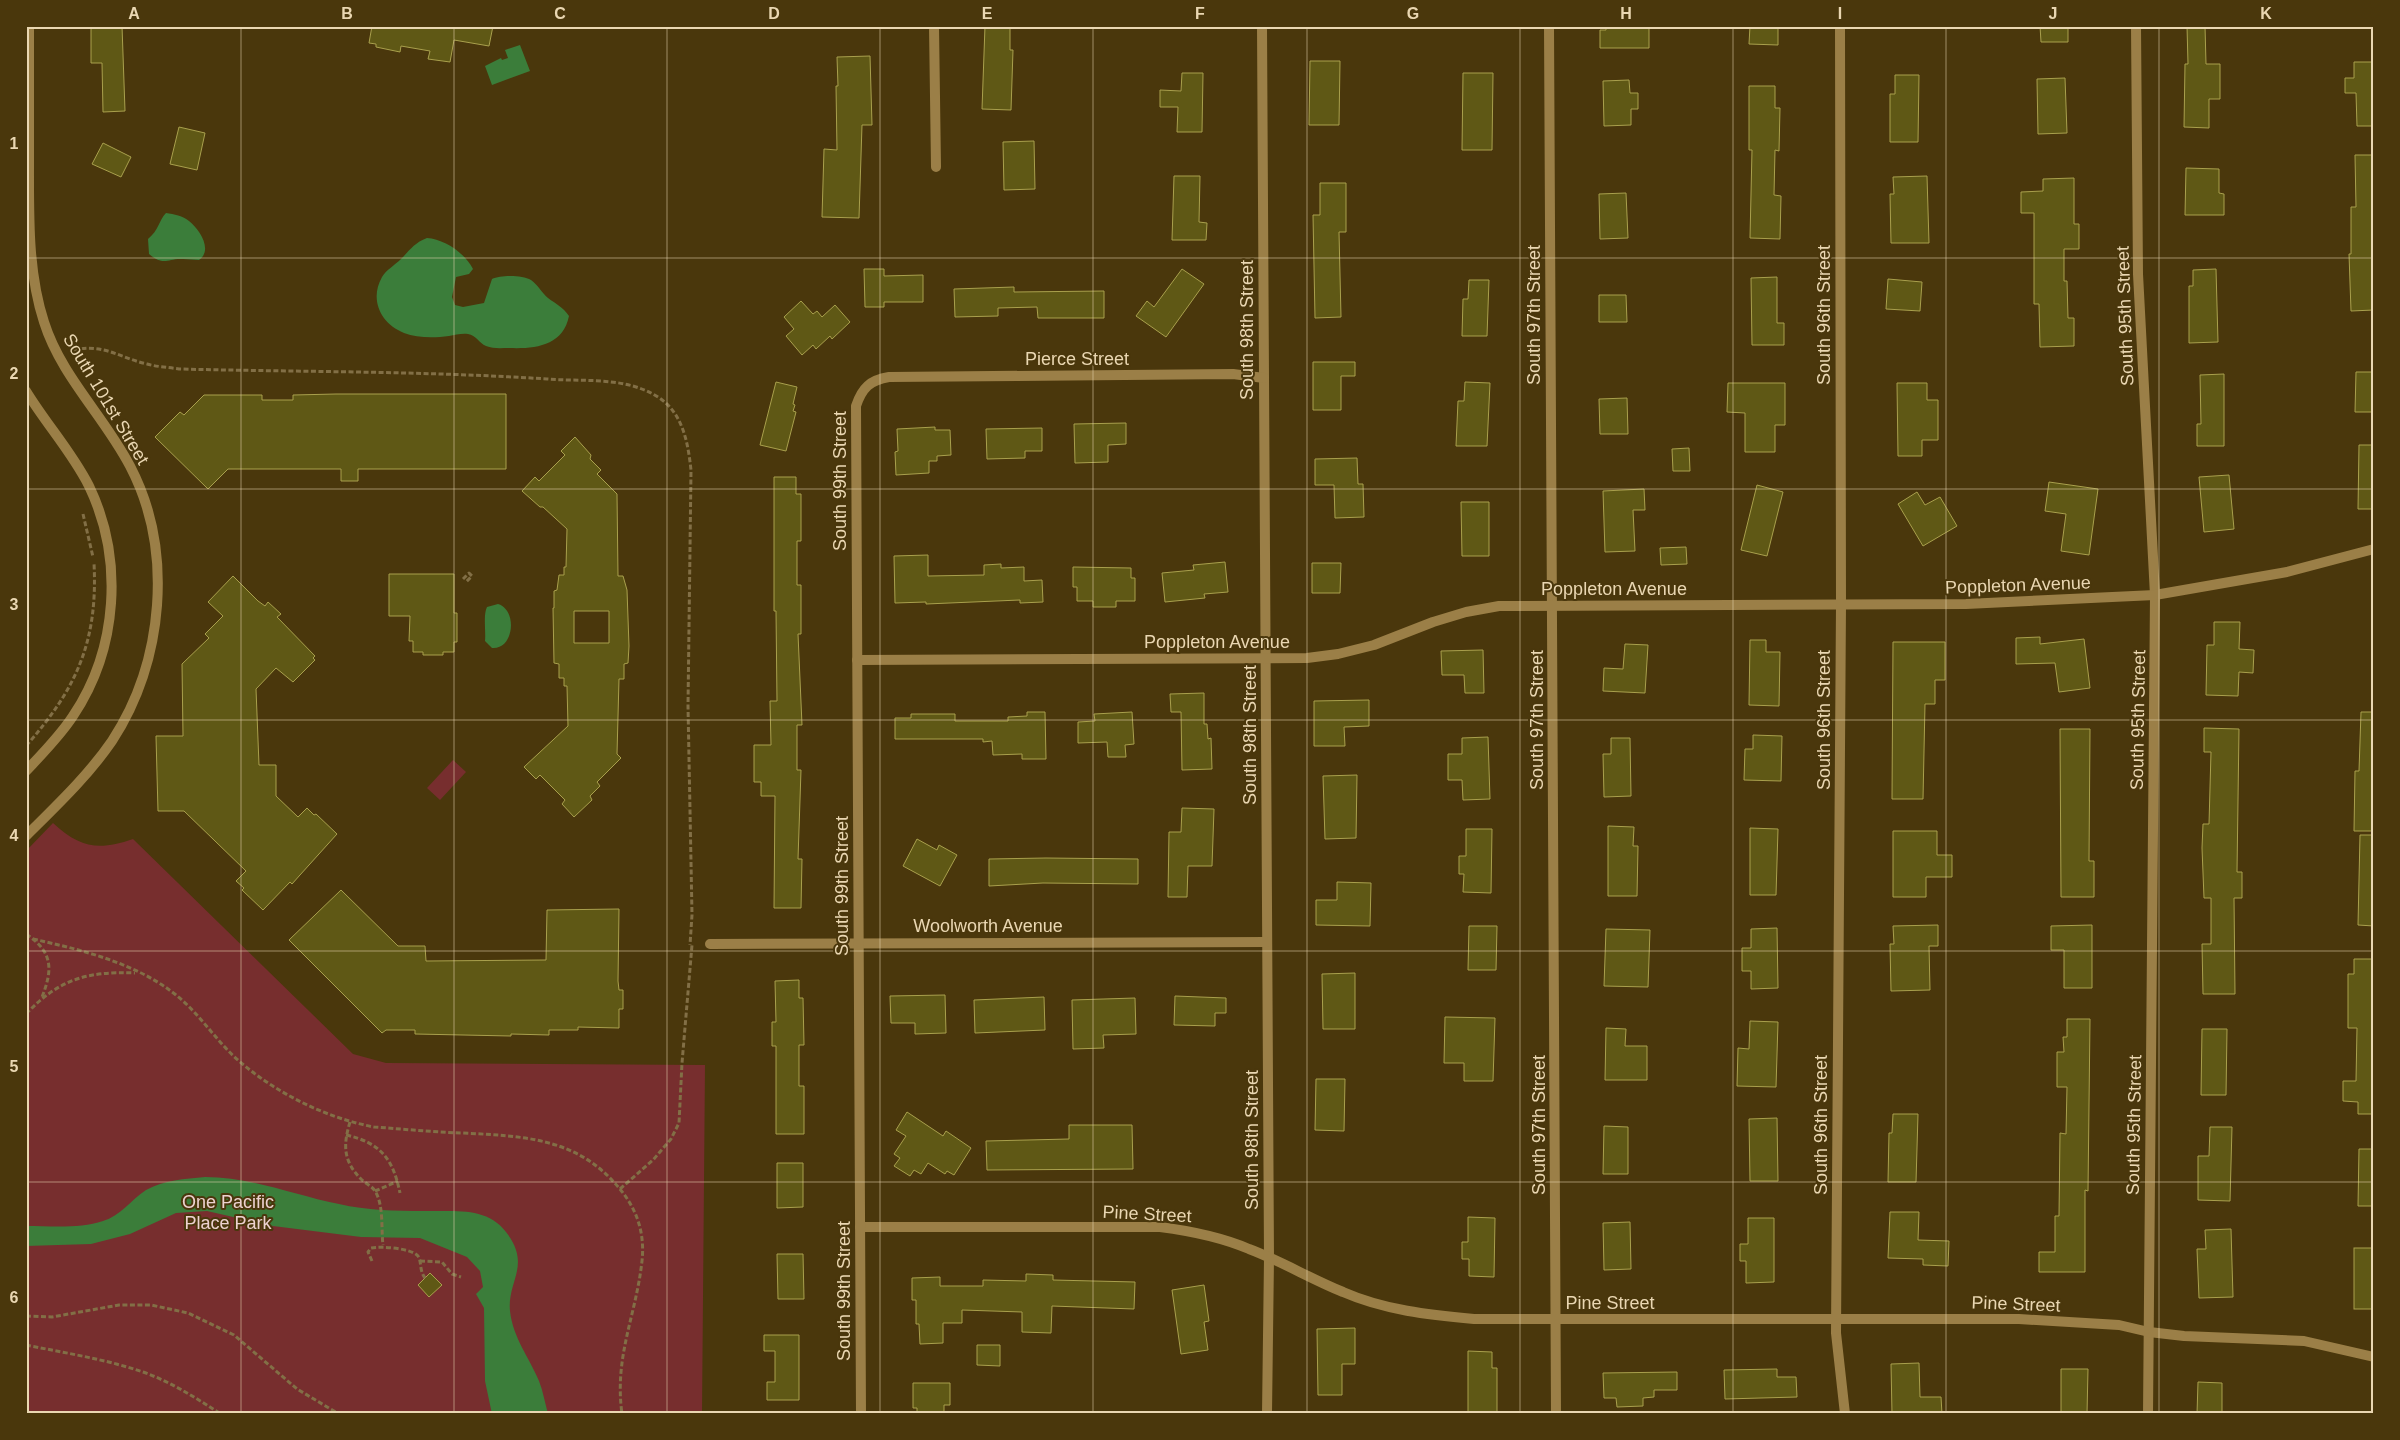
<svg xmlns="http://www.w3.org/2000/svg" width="2400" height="1440" font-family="Helvetica,sans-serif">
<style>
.green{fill:#772e2e}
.water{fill:#3b7d3a}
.building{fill:#5f5815;stroke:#a9a04d;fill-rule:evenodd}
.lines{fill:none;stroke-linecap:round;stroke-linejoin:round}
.path{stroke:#826f46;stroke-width:3;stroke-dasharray:5 2.5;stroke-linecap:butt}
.minor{stroke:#9b7f47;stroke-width:10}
.grid{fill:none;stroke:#ead7b2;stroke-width:1;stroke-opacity:0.55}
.labels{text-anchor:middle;stroke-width:4;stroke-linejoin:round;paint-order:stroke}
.street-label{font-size:18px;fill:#ead7b2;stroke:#4a370c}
.park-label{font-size:18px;fill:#edd2d0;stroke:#4a370c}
.neatline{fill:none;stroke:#ead7b2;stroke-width:2}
.grid-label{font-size:16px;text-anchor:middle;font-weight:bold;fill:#ead7b2}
</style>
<rect width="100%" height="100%" fill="#4a370c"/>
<g class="green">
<polygon points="453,760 466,772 440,800 427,788"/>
<path d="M53,823C80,848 99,851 133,839L353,1054L386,1063L705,1065L702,1414H26V851Z"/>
</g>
<g class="water">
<polygon points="520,45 530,71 492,85 485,66 501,58 502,60 508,58 505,50"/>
<path d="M166,213C174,214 183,216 189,221C200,230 213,250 199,260C193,260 189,259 183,259C167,258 165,267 149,254L148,239C159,230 159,220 166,213Z"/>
<path d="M427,238C444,239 465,253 473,269L469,274L456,277L452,297L455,305L463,307L484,303L492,279C501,275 522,275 531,280C538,285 542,293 548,298C556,304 563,307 569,316C563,346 535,349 509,348C502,348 493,349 486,346C479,343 476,335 468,334C462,333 455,335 449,336C434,338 417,338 404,333C381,324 369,300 382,277C386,270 395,265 401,259C410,250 414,243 427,238Z"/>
<path d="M498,604C518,610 514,650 492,648L485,641C486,631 483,615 487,607Z"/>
<path d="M205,1177C252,1177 294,1195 339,1204C374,1212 409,1211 445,1211C468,1211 491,1212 506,1232C532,1265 507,1281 510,1311C513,1338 529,1357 539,1381C543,1391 545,1403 548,1414H492L485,1381L484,1308L476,1294L483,1287L480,1271L467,1257L420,1238L361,1237L273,1226L207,1211L176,1213L130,1234L91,1244L26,1246V1226C50,1226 80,1229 103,1221C120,1216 131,1200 146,1190C164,1180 185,1179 205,1177Z"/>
</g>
<g class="building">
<polygon points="91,26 122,26 125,111 103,112 102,63 91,63"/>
<polygon points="372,26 493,26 489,46 454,40 450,62 428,59 430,51 401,46 400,52 376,47 376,44 369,43"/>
<polygon points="985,26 1010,26 1010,50 1013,50 1011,110 982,109"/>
<polygon points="1606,26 1649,26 1649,48 1600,48 1600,30 1606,30"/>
<polygon points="1750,26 1778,26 1778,45 1749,44"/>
<polygon points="2040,26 2068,26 2068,42 2041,42"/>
<polygon points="2187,26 2205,26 2206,64 2220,64 2220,99 2209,99 2209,128 2184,127 2185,64 2188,64"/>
<polygon points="870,56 872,125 862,125 859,218 822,217 824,149 837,150 836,86 838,86 837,57"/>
<polygon points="1310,61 1340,61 1339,125 1309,125"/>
<polygon points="2354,62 2374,62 2374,126 2357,126 2356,93 2345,93 2345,78 2354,78"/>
<polygon points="1182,73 1203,73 1202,132 1177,132 1178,107 1160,107 1160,90 1181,91"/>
<polygon points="1463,73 1493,73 1492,150 1462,150"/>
<polygon points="1895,75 1919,75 1918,142 1890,142 1890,94 1895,94"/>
<polygon points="2065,78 2067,133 2038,134 2037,79"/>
<polygon points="1629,80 1630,93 1638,93 1638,109 1631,109 1631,125 1604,126 1603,81"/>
<polygon points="1749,86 1775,86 1775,108 1780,108 1779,151 1775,150 1774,195 1781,196 1780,239 1750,238 1752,150 1749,150"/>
<polygon points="179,127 205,133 197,170 170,164"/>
<polygon points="1034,141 1035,189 1004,190 1003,142"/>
<polygon points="103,143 131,157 121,177 92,164"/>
<polygon points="2355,155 2374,155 2374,310 2351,311 2349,254 2351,254 2351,207 2356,207"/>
<polygon points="2186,168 2219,169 2219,193 2224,194 2224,215 2185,215"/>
<polygon points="1174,176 1200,176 1199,222 1207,223 1206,240 1172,240"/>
<polygon points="1927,176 1929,243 1891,243 1890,194 1894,194 1893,177"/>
<polygon points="2074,178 2074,224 2079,224 2079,249 2064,249 2064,281 2067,281 2068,318 2074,318 2074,346 2040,347 2039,304 2034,304 2034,213 2021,213 2021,192 2043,191 2043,179"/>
<polygon points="1320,183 1346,183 1346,232 1339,232 1341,317 1315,318 1313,215 1320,215"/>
<polygon points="1626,193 1628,238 1600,239 1599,194"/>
<polygon points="864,269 884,269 884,276 923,275 923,302 884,302 884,307 865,307"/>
<polygon points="1182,269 1204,284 1166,337 1136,316 1147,301 1154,307"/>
<polygon points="2216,269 2218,342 2189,343 2189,286 2193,286 2193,270"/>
<polygon points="1777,277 1777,323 1784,323 1784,345 1752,345 1751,278"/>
<polygon points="1888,279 1922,282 1920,311 1886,309"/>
<polygon points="1469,280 1489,280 1487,336 1462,336 1463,299 1468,299"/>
<polygon points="1014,287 1014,292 1104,291 1104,318 1038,318 1037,307 998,308 998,316 955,317 954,289"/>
<polygon points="1599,295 1626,295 1627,322 1599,322"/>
<polygon points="801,301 813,314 817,311 822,317 835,305 850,322 832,339 830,336 816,349 813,345 802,355 786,336 794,329 784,317"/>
<polygon points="1313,362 1355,362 1355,376 1341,376 1341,410 1313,410"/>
<polygon points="2356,372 2374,372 2374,412 2355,412"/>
<polygon points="2224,374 2224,446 2197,446 2197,424 2201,424 2200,375"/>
<polygon points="776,382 797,387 793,404 795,405 793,411 796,412 786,451 760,445"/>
<polygon points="1465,382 1490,383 1487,446 1456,446 1458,401 1464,401"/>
<polygon points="1728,383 1785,383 1785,425 1775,425 1775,452 1745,452 1745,413 1727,412"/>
<polygon points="1897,383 1927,383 1927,400 1938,400 1938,440 1922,440 1922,456 1898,456"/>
<polygon points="336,394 506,394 506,469 358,469 358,481 341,481 341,469 228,469 208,489 155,437 180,412 184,415 204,395 262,395 262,400 293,400 293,395"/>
<polygon points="1627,398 1628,434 1600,434 1599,399"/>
<polygon points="1126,423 1126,444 1108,445 1108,462 1075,463 1074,424"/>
<polygon points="935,427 935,430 950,430 951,455 937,456 937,461 929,461 929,473 896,475 895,452 898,451 897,429"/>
<polygon points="1042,428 1042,451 1025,451 1025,458 987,459 986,429"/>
<path d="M575,437L591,455L590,459L601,470L597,474L617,494L618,576H623L627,590L629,646L628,663L624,664V679H619L617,754L621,758L597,782L600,786L590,796L592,800L574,817L562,804L565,800L540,775L536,779L524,767L568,726L567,686H564V678H559V664L554,663L553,608H554V591L557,590L559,575H564V567H566L567,529L543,507H540L522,491L535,477L539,481L565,455L561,451ZM574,611H609V643H574Z"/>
<polygon points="2359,445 2374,445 2374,509 2358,509"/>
<polygon points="1689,448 1690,471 1673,471 1672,449"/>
<polygon points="1357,458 1358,484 1363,484 1364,517 1335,518 1334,485 1315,485 1315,459"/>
<polygon points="2229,475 2234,529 2204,532 2199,477"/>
<polygon points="774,477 796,477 796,494 801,494 801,541 797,541 797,585 801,585 801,634 798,634 802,725 797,725 797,770 801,770 798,859 802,859 801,908 774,908 775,796 761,796 761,782 754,782 754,745 771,745 770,701 777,701 776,611 774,611"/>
<polygon points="2049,482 2098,489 2089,555 2061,551 2066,514 2045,511"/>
<polygon points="1757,485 1783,492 1767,556 1741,550"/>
<polygon points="1644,489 1645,510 1633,510 1635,551 1605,552 1603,491"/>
<polygon points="1917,492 1925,505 1940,497 1957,526 1923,546 1898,504"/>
<polygon points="1461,502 1489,502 1489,556 1462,556"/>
<polygon points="1686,547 1687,564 1661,565 1660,548"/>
<polygon points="928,555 928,576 984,575 984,565 1001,564 1001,568 1024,567 1024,581 1042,580 1043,602 1020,603 1020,600 926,604 926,602 895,603 894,556"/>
<polygon points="1225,562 1228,592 1204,594 1205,598 1165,602 1162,573 1194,570 1193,565"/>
<polygon points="1312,563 1341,563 1340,593 1312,593"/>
<polygon points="1073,567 1131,568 1131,578 1135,578 1135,601 1116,601 1116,607 1093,607 1093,601 1077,601 1077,587 1073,587"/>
<polygon points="389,574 454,574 454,613 457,613 457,642 454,642 454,652 443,652 443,655 423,655 423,652 413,652 413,641 409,641 410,616 389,616"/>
<polygon points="233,576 258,601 265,606 268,602 281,614 277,617 315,656 313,658 315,660 293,682 276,668 256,689 259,765 276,765 276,796 298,817 307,808 314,815 316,814 337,834 300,875 292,884 290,882 263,910 242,890 244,888 236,881 246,871 184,811 158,811 156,736 183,736 182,664 209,638 205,634 223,616 208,602"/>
<polygon points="2214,622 2240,622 2239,649 2254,650 2253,673 2239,672 2238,696 2206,695 2207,645 2214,645"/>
<polygon points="2040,637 2040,644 2084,639 2090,688 2059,692 2055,663 2016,664 2016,638"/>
<polygon points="1750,640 1766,640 1766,652 1780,652 1779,706 1749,705"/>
<polygon points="1893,642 1945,642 1945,680 1935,680 1935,704 1925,704 1923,799 1892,799"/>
<polygon points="1625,644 1648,645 1645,693 1603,691 1604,668 1623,669"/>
<polygon points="1483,650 1484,693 1465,693 1464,675 1442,675 1441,651"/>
<polygon points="1204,693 1204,724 1207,724 1208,739 1211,738 1212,769 1182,770 1181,712 1171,712 1170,694"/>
<polygon points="1369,700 1369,726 1344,727 1345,746 1314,746 1314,701"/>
<polygon points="1027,712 1045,712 1046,759 1022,759 1022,754 993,755 992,741 983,742 983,739 895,739 895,718 911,718 911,714 955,714 955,721 1008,721 1008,717 1027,716"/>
<polygon points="1132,712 1134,744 1125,745 1126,757 1108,757 1107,742 1078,743 1078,722 1095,721 1094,714"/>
<polygon points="2361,712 2374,712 2374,831 2354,831 2355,771 2359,771"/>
<polygon points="2204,728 2239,729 2237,872 2242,872 2242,898 2234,898 2235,994 2203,994 2202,944 2211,944 2211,898 2204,898 2202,848 2203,824 2209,824 2211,752 2204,752"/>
<polygon points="2060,729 2090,729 2089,861 2094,861 2094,897 2061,897"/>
<polygon points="1753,735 1782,736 1781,781 1744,780 1745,749 1753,749"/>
<polygon points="1488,737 1490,799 1463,800 1462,780 1448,780 1448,754 1462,754 1462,738"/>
<polygon points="1611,738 1630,738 1631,796 1604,797 1603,754 1611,754"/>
<polygon points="1357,775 1356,838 1325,839 1323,776"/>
<polygon points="1182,808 1214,809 1212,866 1188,866 1187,897 1168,897 1169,832 1181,832"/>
<polygon points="1608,826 1634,827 1633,846 1638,846 1637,896 1608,896"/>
<polygon points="1750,828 1778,829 1776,895 1750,895"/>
<polygon points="1466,829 1492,829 1491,893 1463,892 1464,874 1459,874 1459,856 1466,856"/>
<polygon points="1893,831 1937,831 1937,855 1952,855 1952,877 1926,877 1926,897 1893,897"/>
<polygon points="2360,835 2374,835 2374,926 2358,925"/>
<polygon points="917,839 937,850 939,845 957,855 940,886 903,866"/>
<polygon points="1046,858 1138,859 1138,884 1043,883 989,886 989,859"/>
<polygon points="1337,882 1371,883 1370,926 1316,925 1316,900 1337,900"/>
<polygon points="341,890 398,946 425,946 426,961 546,960 547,910 619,909 618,981 619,990 623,990 623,1009 619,1009 619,1028 578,1027 578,1030 549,1030 549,1035 511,1034 511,1036 415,1034 415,1030 386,1030 382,1033 289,940"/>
<polygon points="1938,925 1938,946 1929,946 1930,990 1891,991 1890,944 1894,944 1893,926"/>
<polygon points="2092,925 2092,988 2064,988 2064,950 2051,950 2051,926"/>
<polygon points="1469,926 1497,926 1496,970 1468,970"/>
<polygon points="1777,928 1778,988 1751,989 1751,971 1742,971 1742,948 1751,948 1751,929"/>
<polygon points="1606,929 1650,930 1648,987 1604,986"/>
<polygon points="2354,959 2374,959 2374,1114 2358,1114 2358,1102 2343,1101 2343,1081 2356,1081 2357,1028 2348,1028 2348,974 2354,974"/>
<polygon points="1355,973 1355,1029 1323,1029 1322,974"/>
<polygon points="799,980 799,998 803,998 804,1045 799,1045 799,1086 804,1086 804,1134 776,1134 776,1046 772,1046 772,1022 776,1022 775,981"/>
<polygon points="945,995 946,1033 915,1034 915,1023 891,1023 890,996"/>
<polygon points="1175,996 1226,998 1226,1013 1215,1013 1215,1026 1174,1025"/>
<polygon points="1044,997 1045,1030 975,1033 974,1000"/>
<polygon points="1135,998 1136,1034 1103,1035 1104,1048 1073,1049 1072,1000"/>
<polygon points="1445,1017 1495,1018 1493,1081 1464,1081 1464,1063 1444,1063"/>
<polygon points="2067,1019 2090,1019 2088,1191 2085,1190 2085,1272 2039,1272 2039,1252 2055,1252 2055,1216 2059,1216 2060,1133 2066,1134 2067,1087 2057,1087 2057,1052 2064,1052 2063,1037 2067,1037"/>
<polygon points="1750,1021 1778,1022 1776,1087 1737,1086 1738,1048 1749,1049"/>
<polygon points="1606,1028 1626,1029 1625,1046 1647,1046 1647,1080 1605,1080"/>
<polygon points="2202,1029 2227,1029 2226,1095 2201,1095"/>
<polygon points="1316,1079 1345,1079 1344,1131 1315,1130"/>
<polygon points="907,1112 943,1136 946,1131 971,1148 954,1175 947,1171 945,1174 928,1163 921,1174 914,1170 910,1176 894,1166 900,1158 894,1154 906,1136 896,1130"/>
<polygon points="1893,1114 1918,1114 1916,1182 1888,1182 1889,1133 1892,1133"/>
<polygon points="1777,1118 1778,1181 1750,1181 1749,1119"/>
<polygon points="1069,1125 1132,1125 1133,1169 987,1170 986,1141 1069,1139"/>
<polygon points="1604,1126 1628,1127 1628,1174 1603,1174"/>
<polygon points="2210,1127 2232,1127 2230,1201 2198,1200 2198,1156 2209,1156"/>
<polygon points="2359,1149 2374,1149 2374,1206 2358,1206"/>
<polygon points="777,1163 803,1163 803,1207 777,1208"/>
<polygon points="1890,1212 1919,1212 1918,1240 1949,1241 1948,1266 1923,1265 1923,1259 1888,1258"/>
<polygon points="1468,1217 1495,1218 1494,1277 1469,1276 1469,1259 1462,1259 1462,1242 1468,1242"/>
<polygon points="1748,1218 1774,1218 1774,1282 1746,1283 1746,1261 1740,1261 1740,1244 1748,1244"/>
<polygon points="1630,1222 1631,1269 1604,1270 1603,1223"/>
<polygon points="2231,1229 2233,1297 2199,1298 2197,1249 2206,1249 2205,1230"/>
<rect x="2354" y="1248" width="20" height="61"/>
<polygon points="777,1254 803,1254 804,1299 778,1299"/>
<polygon points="430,1273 442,1285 429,1297 418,1285"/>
<polygon points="1026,1274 1053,1275 1053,1280 1135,1282 1134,1309 1052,1306 1051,1333 1022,1332 1022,1312 962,1310 962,1323 943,1323 943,1343 920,1344 919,1324 916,1324 916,1300 912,1300 912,1278 940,1277 940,1286 983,1286 983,1280 1026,1281"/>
<polygon points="1204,1285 1209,1321 1204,1322 1208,1350 1181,1354 1172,1290"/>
<polygon points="1355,1328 1355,1364 1342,1364 1342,1395 1318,1395 1317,1329"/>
<polygon points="764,1335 799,1335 799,1400 767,1400 767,1382 775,1382 775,1351 764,1351"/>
<polygon points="977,1345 1000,1345 1000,1366 977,1365"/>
<polygon points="1468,1351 1492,1352 1492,1368 1497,1368 1497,1414 1468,1414"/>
<polygon points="1919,1363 1920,1397 1941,1397 1942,1414 1892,1414 1891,1364"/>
<polygon points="1777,1369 1777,1377 1796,1377 1797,1397 1725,1399 1724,1370"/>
<polygon points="2061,1369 2088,1369 2087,1414 2061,1414"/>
<polygon points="1677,1372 1677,1390 1654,1390 1654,1397 1643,1398 1643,1406 1617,1407 1616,1398 1604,1398 1603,1373"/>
<polygon points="2198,1382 2222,1383 2222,1414 2197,1414"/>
<polygon points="913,1383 950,1383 950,1405 944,1405 944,1414 917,1414 917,1408 913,1408"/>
</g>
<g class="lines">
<g class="path">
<path d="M74,350C103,343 120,358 147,364C157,367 168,367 179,369C301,372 425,371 547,379C584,382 625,376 658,397C683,413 688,443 691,470L688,706L692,915L690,945"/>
<polyline points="83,514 93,557"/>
<polyline points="463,579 469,573 472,576 466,582"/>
<path d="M26,746C77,688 98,641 94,563"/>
<path d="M26,934C53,952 53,969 42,997"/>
<path d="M33,939C82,950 136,963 176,995C200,1014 216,1041 239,1061C276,1093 326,1118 374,1127C403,1129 432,1132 461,1133C522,1136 577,1137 619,1188C637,1209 645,1233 642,1261C636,1316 614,1356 622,1414"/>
<path d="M26,1014C59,979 88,971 135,973"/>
<path d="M350,1122C343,1145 343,1161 361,1179C365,1183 372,1186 375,1191C384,1205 381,1230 383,1245"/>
<path d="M346,1135C381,1143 393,1159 400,1193"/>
<polyline points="620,1189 653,1160 671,1139 679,1123 682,1063 692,945"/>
<polyline points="375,1191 398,1181"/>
<path d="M372,1261L368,1252L371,1248C381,1246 411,1248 418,1256C422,1262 419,1270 425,1278"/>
<polyline points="420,1261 442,1262 452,1274 461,1277"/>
<polyline points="26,1316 52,1317 119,1305 151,1305 188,1313 234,1335 297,1389 339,1414"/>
<path d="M26,1345C65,1353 105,1359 143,1372C171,1382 196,1398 221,1414"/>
</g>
<g class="minor">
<polyline points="934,26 936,167"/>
<polyline points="1262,26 1269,1258 1267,1414"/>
<polyline points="1549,26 1556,1414"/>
<polyline points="1840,26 1841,604 1836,1333 1845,1414"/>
<polyline points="2136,26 2138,274 2155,595 2148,1414"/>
<path d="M26,391C46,424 72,452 89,486C124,559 118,649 73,716C60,736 43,753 26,771"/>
<polyline points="857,660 1307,658 1338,654 1374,645 1433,622 1466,612 1499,606 1966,604 2155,595 2287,572 2374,549"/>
<path d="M26,836C56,806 88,776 112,741C164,662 174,550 130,466C104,416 61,376 44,322C28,273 29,219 29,168C29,121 29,74 29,26"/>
<polyline points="710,944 1267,942"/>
<path d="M860,1227H1160C1191,1231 1221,1237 1249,1249C1281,1261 1311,1279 1343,1292C1384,1310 1429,1315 1474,1319H2019L2119,1325L2149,1332L2184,1336L2304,1341L2374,1357"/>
<path d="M861,1414L856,406C862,388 870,380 889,377L1233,374L1264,378"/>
</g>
</g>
<path class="grid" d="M241,26V1414M454,26V1414M667,26V1414M880,26V1414M1093,26V1414M1307,26V1414M1520,26V1414M1733,26V1414M1946,26V1414M2159,26V1414M26,258H2374M26,489H2374M26,720H2374M26,951H2374M26,1182H2374"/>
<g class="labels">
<g class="street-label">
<text transform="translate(1534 315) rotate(-90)" y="6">South 97th Street</text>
<text transform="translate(1824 315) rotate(-90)" y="6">South 96th Street</text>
<text transform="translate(2125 316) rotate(-92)" y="6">South 95th Street</text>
<text transform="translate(1247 330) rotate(-90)" y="6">South 98th Street</text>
<text x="1077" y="365">Pierce Street</text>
<text transform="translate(106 399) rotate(59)" y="6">South 101st Street</text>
<text transform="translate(840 481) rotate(-90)" y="6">South 99th Street</text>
<text transform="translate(2018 585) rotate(-2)" y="6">Poppleton Avenue</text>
<text x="1614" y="595">Poppleton Avenue</text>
<text x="1217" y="648">Poppleton Avenue</text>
<text transform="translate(1537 720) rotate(-90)" y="6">South 97th Street</text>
<text transform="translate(1824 720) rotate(-90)" y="6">South 96th Street</text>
<text transform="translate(2138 720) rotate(-89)" y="6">South 95th Street</text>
<text transform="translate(1250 735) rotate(-90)" y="6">South 98th Street</text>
<text transform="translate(842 886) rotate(-90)" y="6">South 99th Street</text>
<text x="988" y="932">Woolworth Avenue</text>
<text transform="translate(1539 1125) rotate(-90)" y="6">South 97th Street</text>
<text transform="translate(1821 1125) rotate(-90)" y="6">South 96th Street</text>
<text transform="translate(2134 1125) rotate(-89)" y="6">South 95th Street</text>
<text transform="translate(1252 1140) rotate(-90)" y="6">South 98th Street</text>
<text transform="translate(1147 1214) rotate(3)" y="6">Pine Street</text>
<text transform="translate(844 1291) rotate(-90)" y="6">South 99th Street</text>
<text x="1610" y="1309">Pine Street</text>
<text transform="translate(2016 1304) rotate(2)" y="6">Pine Street</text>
</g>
<g class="park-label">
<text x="228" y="1208">One Pacific<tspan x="228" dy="21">Place Park</tspan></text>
</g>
</g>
<rect width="2400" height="1440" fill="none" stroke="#4a370c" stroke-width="55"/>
<rect x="28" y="28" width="2344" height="1384" class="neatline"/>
<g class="grid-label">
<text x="134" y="19">A</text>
<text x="347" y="19">B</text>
<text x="560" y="19">C</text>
<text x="774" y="19">D</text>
<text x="987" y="19">E</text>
<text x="1200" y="19">F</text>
<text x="1413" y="19">G</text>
<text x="1626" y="19">H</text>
<text x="1840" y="19">I</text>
<text x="2053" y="19">J</text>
<text x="2266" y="19">K</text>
<text x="14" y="149">1</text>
<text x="14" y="379">2</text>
<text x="14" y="610">3</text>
<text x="14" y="841">4</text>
<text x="14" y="1072">5</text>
<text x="14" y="1303">6</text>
</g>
</svg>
